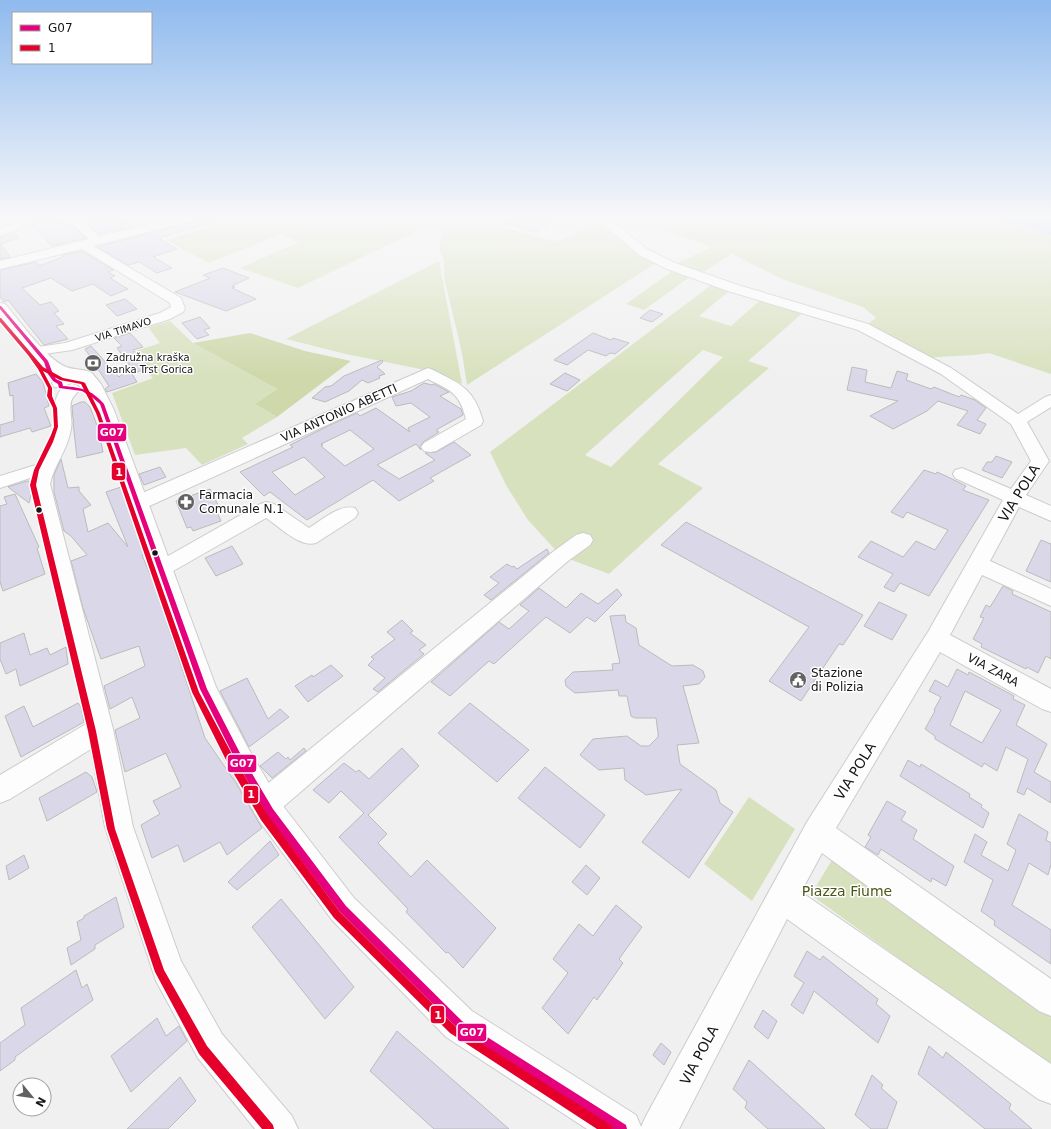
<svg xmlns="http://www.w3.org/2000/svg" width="1051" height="1129" font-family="'DejaVu Sans',sans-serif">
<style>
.green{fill:#d8e1be;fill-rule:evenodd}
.forest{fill:#ced8ab}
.water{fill:#abc2f6}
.building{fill:#dad8e8;stroke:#bbb;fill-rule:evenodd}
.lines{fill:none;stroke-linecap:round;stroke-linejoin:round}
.minor-casing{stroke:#cccccd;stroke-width:2}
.major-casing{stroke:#cccccd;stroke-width:2}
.minor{fill:#fdfdfd;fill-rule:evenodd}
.major{fill:#fdfdfd;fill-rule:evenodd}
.bus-1-casing{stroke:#fff;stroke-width:3}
.bus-2-casing{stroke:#fff;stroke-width:3}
.bus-1{fill:#e5007d;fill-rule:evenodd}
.bus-2{fill:#e4002b;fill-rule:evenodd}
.bus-dot{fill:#151516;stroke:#fff;stroke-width:1.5}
.labels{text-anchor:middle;stroke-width:3;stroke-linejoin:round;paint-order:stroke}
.far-street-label{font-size:10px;fill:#151516;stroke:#fff}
.far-poi-label{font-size:10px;fill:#151516;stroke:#fff;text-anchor:start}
.street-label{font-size:12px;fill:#151516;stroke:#fff}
.poi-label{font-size:12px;fill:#151516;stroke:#fff;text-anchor:start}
.near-street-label{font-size:14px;fill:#151516;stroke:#fff}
.near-park-label{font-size:14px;fill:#4b5619;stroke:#fff}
.line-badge{stroke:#fff;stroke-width:1.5}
.badge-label{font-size:11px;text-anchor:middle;font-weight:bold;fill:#fff}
</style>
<rect width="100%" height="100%" fill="#f0f0f1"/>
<g class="green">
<polygon points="235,218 477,218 475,219 555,242 605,221 659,261 467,385 462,353 444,277 444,260 439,250 442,236 438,221 298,288 240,268 299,242 281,234 209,263 166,240"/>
<polygon points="628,218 996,218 1051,235 1051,374 989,353 974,355 921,358 863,327 876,318 863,307 782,279 732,254 697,276 671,266 712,247"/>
<polygon points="439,261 462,384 430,371 346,354 286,339"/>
<polygon points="674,270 691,276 644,310 626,304"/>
<path d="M715,282L733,288L699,316L731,326L764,297L806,310L748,361L769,368L658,464L703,488L609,574L561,556L528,520L506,485L490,452ZM703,350L723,357L611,467L585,455Z"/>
<polygon points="170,321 193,343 277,389 255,404 277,417 242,438 248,444 202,465 186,448 135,455 112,393 153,378 127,354 160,343 148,327"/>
<polygon points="749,797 795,829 752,901 704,864"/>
<polygon points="836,853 1051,1009 1051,1068 811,895"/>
</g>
<polygon class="forest" points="250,333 305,351 351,361 277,417 255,404 277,389 193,343"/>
<polygon class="water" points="996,218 1051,218 1051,235"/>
<g class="building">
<polygon points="29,218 61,218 63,223 73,226 86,238 52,246 27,221"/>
<polygon points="82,218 91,218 101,221 115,218 134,226 99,234 87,223 79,219"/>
<polygon points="197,218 217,218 217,221 159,238 177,249 153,257 172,268 157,273 139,262 128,265 97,247 195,221"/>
<polygon points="500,218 563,218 535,232 500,221"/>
<polygon points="14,232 18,238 1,244 10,257 0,259 0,237"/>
<polygon points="82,251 113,270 108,272 115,276 110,278 128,289 111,296 93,284 72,291 51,278 22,288 40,305 51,302 59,311 54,313 64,324 56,326 68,339 44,345 8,300 4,302 0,297 0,270 36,262 39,266 63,257 62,255"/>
<polygon points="223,268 249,278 232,286 235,287 232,288 256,299 226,311 175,292 210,278 203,275"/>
<polygon points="125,299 137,309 117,316 106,305"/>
<polygon points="650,310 663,314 652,322 640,318"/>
<polygon points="200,317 210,328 204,330 209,335 197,339 182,323"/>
<polygon points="130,333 143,347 133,350 150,367 135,373 117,348 122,346 114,338"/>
<polygon points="593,333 611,340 613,338 629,343 615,354 610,353 606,356 588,350 567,365 554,360"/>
<polygon points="91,346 119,377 129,369 137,382 107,392 105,389 109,386 85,349"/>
<polygon points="382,360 383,362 377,367 385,374 379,376 380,378 368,383 362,380 349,391 325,402 312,398 325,387 331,386 344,376"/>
<polygon points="852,367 867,370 865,382 891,388 897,371 908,374 906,380 931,389 934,387 959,397 961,395 975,400 986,408 977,420 986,424 980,434 957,425 968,411 938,401 927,411 893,429 870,416 898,401 847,390"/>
<polygon points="565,373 580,380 567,391 550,384"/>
<polygon points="36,374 43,382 49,406 44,408 51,426 32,432 30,428 0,437 0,425 14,421 13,395 10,396 8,383"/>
<path d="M424,383L432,385L434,384L449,392L440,396L461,409L463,415L436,430L439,432L423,442L420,447L421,450L416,444L377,465L399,479L435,460L425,453L436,452L454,442L471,455L430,478L434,481L399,501L373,480L307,520L270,492L264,496L240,472L293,447L290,445L328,426L357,413L360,416L376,408L410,432L408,428L430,417L411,403L396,406L392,397L411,391ZM350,430L374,449L345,466L321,446L323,445L321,444ZM304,457L325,477L295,495L272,472Z"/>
<polygon points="81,402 85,402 90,407 98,428 103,452 77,458 73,422 74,419 73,419 72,406"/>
<polygon points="996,456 1012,462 1002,478 982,470 987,462 992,462"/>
<polygon points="61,459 68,488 79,487 79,491 91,505 83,509 88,532 108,523 128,547 106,492 121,487 144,555 142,555 154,584 205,738 236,783 262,828 227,855 220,842 184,862 178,845 152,858 141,825 160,814 153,801 181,787 166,753 125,772 115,730 140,718 132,697 110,709 104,686 145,666 139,646 101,659 83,608 71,561 87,555 71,536 64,531 54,492 54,475"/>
<polygon points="160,467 166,477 144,485 139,474"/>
<polygon points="924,470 936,474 937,472 948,477 966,486 963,490 989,500 929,596 900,583 894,592 884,587 893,574 858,557 871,541 903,557 916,541 935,550 948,530 907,512 903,518 891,512"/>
<polygon points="27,481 29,481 32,492 29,503 8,487"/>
<polygon points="210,489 220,509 216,510 221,521 193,531 191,527 187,528 176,501"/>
<polygon points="15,494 39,547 37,548 45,574 3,591 0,582 0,506 7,504 4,497"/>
<polygon points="686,522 863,615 843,645 839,644 801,701 769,681 809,627 661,545"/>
<polygon points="1041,540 1051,544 1051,582 1026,571"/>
<polygon points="232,546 243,564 216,576 205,558"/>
<polygon points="547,549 549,553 491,600 484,595 499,583 490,577 507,564 512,567 514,566 517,569"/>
<polygon points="1003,586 1013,591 1012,594 1051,612 1051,659 1046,656 1038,673 1027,667 1026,669 981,647 982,644 973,639 984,618 980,617 986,605 990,607"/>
<polygon points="539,588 566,608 581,593 598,604 617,589 622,595 595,622 587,617 570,633 546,617 494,664 489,661 450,696 431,682 499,622 509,629 529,611 520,605"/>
<polygon points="879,602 907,615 892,640 864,626"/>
<polygon points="625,615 626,622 636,628 639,645 672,666 693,665 703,671 705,677 699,684 683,686 699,743 677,745 680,764 716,790 720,803 733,812 689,878 642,842 682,789 646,795 625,780 624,768 599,770 580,755 593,739 627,736 641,746 649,746 658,737 658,734 659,734 658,733 656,718 635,718 631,716 627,696 619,696 618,690 575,693 566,686 565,680 573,672 613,670 612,664 620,663 610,616"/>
<polygon points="402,620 413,631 410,633 426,645 419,650 424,654 378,692 373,689 385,678 368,665 374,659 371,657 395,639 387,632"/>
<polygon points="24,633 30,655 47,648 50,655 66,647 68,664 20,686 16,669 6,674 0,659 0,643"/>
<polygon points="331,665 343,676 308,702 295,686 312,675 313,677"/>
<path d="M957,669L968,675L969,672L1014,696L1013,699L1025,705L1016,725L1047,744L1034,772L1051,782V803L1027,788L1024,795L1017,792L1028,759L1006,747L997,771L984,763L982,767L935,739V736L925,729L935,711L934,710L941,697L929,691L935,680L948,687ZM965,691L1001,710L982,743L950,725Z"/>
<polygon points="247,678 268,719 280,709 289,717 249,747 220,691"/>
<polygon points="78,703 81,707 84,722 21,757 5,716 24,706 33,727"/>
<polygon points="470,703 529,750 497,782 438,733"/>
<polygon points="304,748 306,751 272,778 260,766 278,752 286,759 288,757 290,760"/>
<polygon points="402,748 419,766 368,815 387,834 378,843 411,877 427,860 496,928 463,968 448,952 446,953 406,912 408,909 339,837 364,813 341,791 329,803 313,790 344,763 356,772 359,770 369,779"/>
<polygon points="908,760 920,767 921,764 970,794 969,797 982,805 981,807 989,813 983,828 900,776"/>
<polygon points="545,767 605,815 580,848 518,798"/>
<polygon points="86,772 92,777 97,792 47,821 39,798"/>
<polygon points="887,801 906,812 901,820 917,830 913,839 954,866 946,886 932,878 931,882 881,849 878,855 865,847 871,837 868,835"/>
<polygon points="1019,814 1048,832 1046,840 1051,843 1051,864 1048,875 1029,863 1012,905 1051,930 1051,964 994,925 995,921 981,911 993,880 964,862 975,834 987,842 981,855 1008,871 1016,850 1007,844"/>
<polygon points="270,841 279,855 237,890 228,882"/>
<polygon points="24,855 29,868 9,880 6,866"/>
<polygon points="586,865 600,878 587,895 572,882"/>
<polygon points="116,897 124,927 95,945 95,949 71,965 67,948 81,940 77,922 84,918 84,916"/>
<polygon points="281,899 354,987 325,1019 252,927"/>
<polygon points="616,905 642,927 619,959 623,963 597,1000 594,997 568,1034 542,1008 568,973 553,959 579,924 593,936"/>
<polygon points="807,951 820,960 823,956 878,999 876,1004 890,1016 878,1043 814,991 803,1014 791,1005 804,983 794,976"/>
<polygon points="76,970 82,988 87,984 93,1000 15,1057 15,1060 0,1071 0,1043 25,1025 21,1008"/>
<polygon points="763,1010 777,1021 768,1039 754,1027"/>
<polygon points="157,1018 166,1036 179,1026 187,1041 131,1092 111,1056"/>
<polygon points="397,1031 509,1129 434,1129 370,1071"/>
<polygon points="661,1043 671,1052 664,1065 653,1055"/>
<polygon points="929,1046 943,1058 946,1052 1011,1104 1009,1109 1032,1129 985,1129 918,1074"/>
<polygon points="749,1060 800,1106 825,1129 768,1129 745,1108 747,1102 733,1089"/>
<polygon points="872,1075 883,1085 881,1088 897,1102 887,1129 871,1129 855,1115"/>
<polygon points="180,1077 196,1101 168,1129 127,1129"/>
</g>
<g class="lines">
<g class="minor-casing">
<g id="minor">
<polygon points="16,218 28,218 22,224 21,228 0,236 0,229 11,224 12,221"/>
<path d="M62,218C83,218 84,223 99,236L177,218H196L195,220L93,246L181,298L185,309L183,312L170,319L72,350L37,355L32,354L30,351L32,348L65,343L160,313L171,307L170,303L82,249L0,269V261L89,239L74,225L63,220Z"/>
<polygon points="596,218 608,218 647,249 675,263 738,285 868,324 951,368 1018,414 1045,397 1051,395 1051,407 1027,422 1049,461 1026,495 1051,506 1051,521 1019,507 990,561 1051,589 1051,606 982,575 950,635 1051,689 1051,712 1042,709 940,652 836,828 1051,979 1051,1016 1039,1011 822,853 801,892 1051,1064 1051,1104 1038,1099 787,919 679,1129 640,1129 646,1116 807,822 928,632 1003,500 955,478 953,474 955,470 962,468 1011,489 1031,461 1011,424 941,374 858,330 728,291 667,269 639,255"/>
<path d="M428,368L433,370C461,384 474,389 483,421L481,425L436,451L430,452L424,451L421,447L424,443L466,419C459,392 451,391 428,379L145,508L138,509L131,508L128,503L131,498Z"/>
<path d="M72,384L78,386L80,389C78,392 74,395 72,399C68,408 73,419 71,429C68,449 54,465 50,484L113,729L133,827L181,961L222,1034L292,1116L298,1129H255L198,1058L156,981L105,827L91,749L10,799L0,803V775L86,724L32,484L33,477L0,488V476L39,464C44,453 52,442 54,430C58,413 48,390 72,384Z"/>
<path d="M267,502L274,504L309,528C322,520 339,504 355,508L358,513L355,518L316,543C300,548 280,527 266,518L168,574L161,577L154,574L150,569L154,564L260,504Z"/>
<polygon points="583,533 590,535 593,540 590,545 568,561 275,814 265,818 255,814 251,804 255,794 554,551 576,535"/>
</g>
</g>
<g class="major-casing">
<path id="major" d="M0,303L5,304C21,322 45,358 66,367C75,370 82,369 91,372L101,384L114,410L216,687L248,748L280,802L354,898L472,1011L636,1115L642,1129H587L446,1037L332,920L260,822L228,766L191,689L96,410L86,386L81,380C71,381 65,389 54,387L52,383L61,375L40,365L0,316Z"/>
</g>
<use href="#minor" class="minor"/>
<use href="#major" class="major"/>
<g class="bus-1-casing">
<path id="bus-1" d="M0,306H1L48,361L53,374L56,379L62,382L63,386C82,388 91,389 104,404L207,689L241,755L273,809L346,906L462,1021L626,1125L627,1129H612L456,1027L340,912L267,815L235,759L200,689L100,404L93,398L82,391L59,388L58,384L53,381L48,374L44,362L0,309Z"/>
</g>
<g class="bus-2-casing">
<polygon id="bus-2" points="0,318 1,318 43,367 63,378 83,382 85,383 100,413 199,692 234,758 267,814 340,912 456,1027 611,1125 612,1129 597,1129 450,1033 334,918 261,820 228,764 192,692 96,413 81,384 60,380 43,371 52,388 52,396 57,408 58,427 53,442 39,470 36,485 96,731 115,829 164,970 207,1046 273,1125 274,1129 262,1129 199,1054 155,972 107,829 88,731 30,485 34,470 51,435 54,427 53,408 47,396 48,388 38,369 28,355 0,322"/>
</g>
<use href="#bus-1" class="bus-1"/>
<use href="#bus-2" class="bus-2"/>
</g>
<linearGradient id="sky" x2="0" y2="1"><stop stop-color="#8fbaee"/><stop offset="0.58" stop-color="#f8f8f9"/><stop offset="1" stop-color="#f8f8f9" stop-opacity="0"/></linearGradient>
<rect width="1051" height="376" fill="url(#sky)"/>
<defs>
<g id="bank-disc" transform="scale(0.9)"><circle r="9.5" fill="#626263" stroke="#fff"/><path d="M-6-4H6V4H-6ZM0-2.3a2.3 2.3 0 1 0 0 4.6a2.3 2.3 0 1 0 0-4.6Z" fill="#fff"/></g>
<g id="pharmacy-disc" transform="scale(0.9)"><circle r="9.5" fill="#626263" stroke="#fff"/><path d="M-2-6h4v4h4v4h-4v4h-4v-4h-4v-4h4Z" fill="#fff"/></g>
<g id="civic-disc" transform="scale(0.9)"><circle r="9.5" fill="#626263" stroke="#fff"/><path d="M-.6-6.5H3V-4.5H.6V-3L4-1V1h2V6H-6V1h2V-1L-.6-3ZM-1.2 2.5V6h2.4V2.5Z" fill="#fff"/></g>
</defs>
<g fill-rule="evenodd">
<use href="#bank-disc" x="93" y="363"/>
<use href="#pharmacy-disc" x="186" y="502"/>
<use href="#civic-disc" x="798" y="680"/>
</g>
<g class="bus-dot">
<circle cx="39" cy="510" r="3.5"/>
<circle cx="155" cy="553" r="3.5"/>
</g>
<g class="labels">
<g class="far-street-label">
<text transform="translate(123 329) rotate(-18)" y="4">VIA TIMAVO</text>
</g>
<g class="far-poi-label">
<text x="106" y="361">Zadružna kraška<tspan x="106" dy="12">banka Trst Gorica</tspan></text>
</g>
<g class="street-label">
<text transform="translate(339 413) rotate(-24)" y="4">VIA ANTONIO ABETTI</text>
<text transform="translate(993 670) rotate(28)" y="4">VIA ZARA</text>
</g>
<g class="poi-label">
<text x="199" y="499">Farmacia<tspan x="199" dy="14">Comunale N.1</tspan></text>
<text x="811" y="677">Stazione<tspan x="811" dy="14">di Polizia</tspan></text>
</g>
<g class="near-street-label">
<text transform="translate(1019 493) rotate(-58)" y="5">VIA POLA</text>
<text transform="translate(855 771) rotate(-58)" y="5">VIA POLA</text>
<text transform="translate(699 1055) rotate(-62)" y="5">VIA POLA</text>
</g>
<g class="near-park-label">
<text x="847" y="896">Piazza Fiume</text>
</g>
</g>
<g class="line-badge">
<rect x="97" y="423" width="30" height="19" rx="4" fill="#e5007d"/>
<rect x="111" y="462" width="15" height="19" rx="4" fill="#e4002b"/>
<rect x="227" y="754" width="30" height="19" rx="4" fill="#e5007d"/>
<rect x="243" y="785" width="16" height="19" rx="4" fill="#e4002b"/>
<rect x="430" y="1005" width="15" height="19" rx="4" fill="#e4002b"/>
<rect x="457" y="1023" width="30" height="19" rx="4" fill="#e5007d"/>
</g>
<g class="badge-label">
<text x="112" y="436">G07</text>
<text x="119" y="476">1</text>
<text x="242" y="767">G07</text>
<text x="251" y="798">1</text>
<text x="438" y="1019">1</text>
<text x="472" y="1036">G07</text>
</g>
<rect x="12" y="12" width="140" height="52" fill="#ffffff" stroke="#a1a1a2"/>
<rect x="20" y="25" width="20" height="6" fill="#e5007d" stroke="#a1a1a2"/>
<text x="48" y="32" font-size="12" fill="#151516">G07</text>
<rect x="20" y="45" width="20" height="6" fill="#e4002b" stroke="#a1a1a2"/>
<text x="48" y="52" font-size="12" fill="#151516">1</text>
<g transform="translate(32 1097) rotate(119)"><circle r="19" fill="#ffffff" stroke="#a1a1a2"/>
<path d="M0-3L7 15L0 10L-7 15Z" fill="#626263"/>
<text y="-6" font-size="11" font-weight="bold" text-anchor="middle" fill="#151516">N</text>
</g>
</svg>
